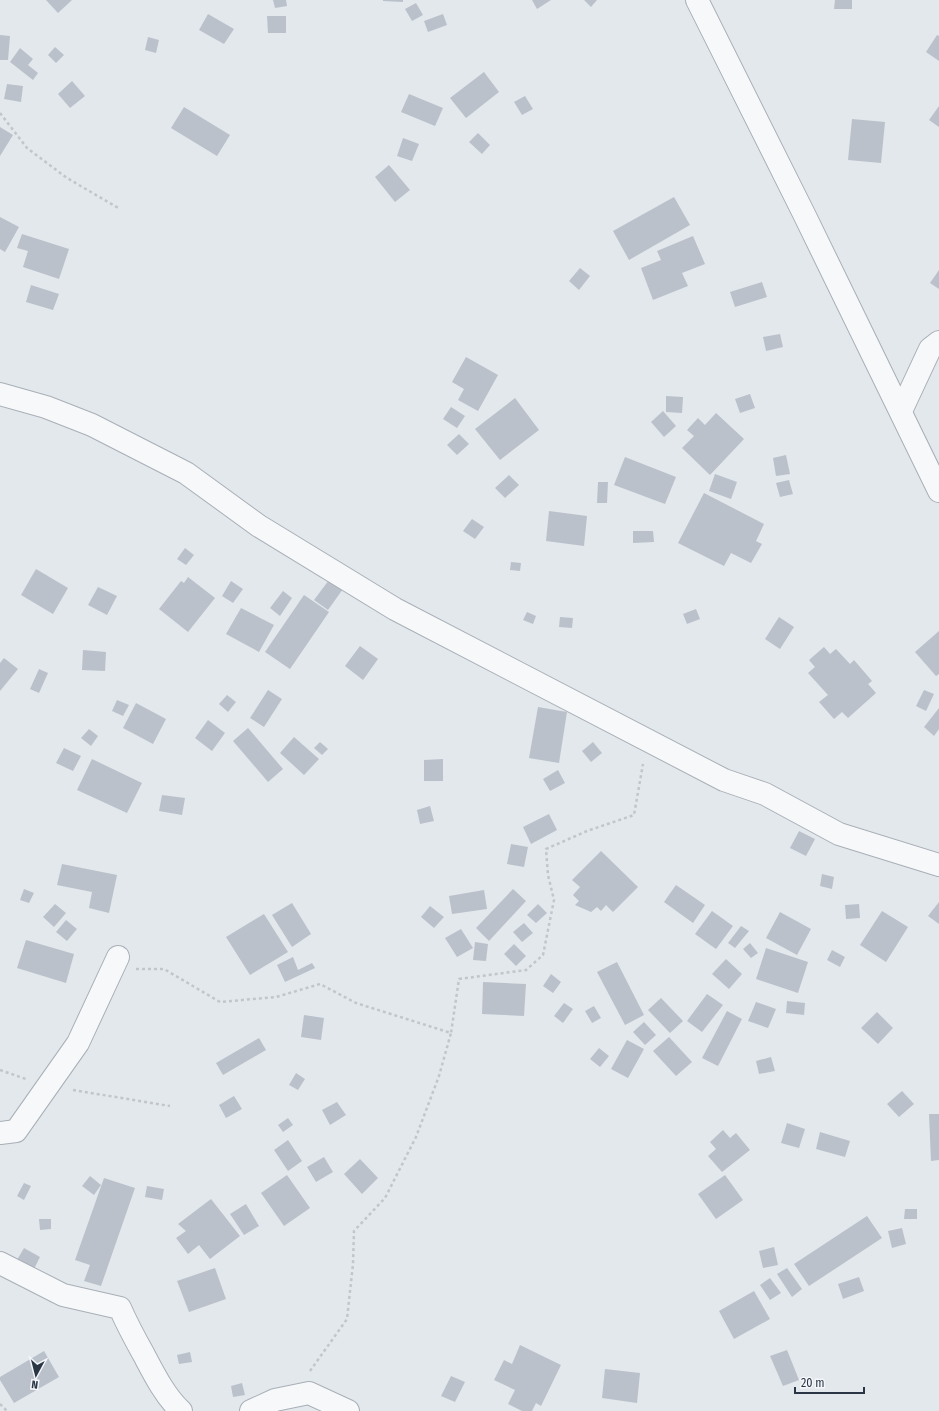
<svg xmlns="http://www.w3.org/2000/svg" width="939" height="1411" font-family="'Fira Sans Condensed',sans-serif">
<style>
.building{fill:#bac1cb}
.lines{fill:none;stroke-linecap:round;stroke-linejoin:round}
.minor-casing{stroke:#a8afb7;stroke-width:24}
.path{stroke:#c2c6cb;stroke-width:2.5;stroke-dasharray:3 3;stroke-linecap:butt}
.minor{stroke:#f7f8fa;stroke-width:22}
</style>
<rect width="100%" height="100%" fill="#e3e8ec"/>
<g class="building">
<polygon points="46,0 72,0 58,13"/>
<polygon points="273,0 286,0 287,6 275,8"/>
<polygon points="383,0 403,0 403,2 383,1"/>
<polygon points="532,0 551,0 537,9"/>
<polygon points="584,0 597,0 591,7"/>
<polygon points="835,0 852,0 852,9 834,9"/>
<polygon points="416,3 423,15 412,21 405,9"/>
<polygon points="208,14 234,29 224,44 199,30"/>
<polygon points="443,14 447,25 428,32 424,21"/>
<polygon points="267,16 286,16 286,33 268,33"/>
<polygon points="0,35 10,36 8,60 0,60"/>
<polygon points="937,35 939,36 939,61 926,52"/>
<polygon points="148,37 159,40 156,53 145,50"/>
<polygon points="55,47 64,55 56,63 48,55"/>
<polygon points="20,48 33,59 28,65 38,73 33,80 10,62"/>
<polygon points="484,72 499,92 466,118 450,98"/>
<polygon points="72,81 85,96 70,108 58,94"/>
<polygon points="7,84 23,86 21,102 4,99"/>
<polygon points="409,94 443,108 435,126 401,112"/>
<polygon points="525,96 533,109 522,115 514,102"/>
<polygon points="939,106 939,127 929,120"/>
<polygon points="184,107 230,135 217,156 171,128"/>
<polygon points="852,119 885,122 881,163 848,160"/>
<polygon points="0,127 13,135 0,156"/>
<polygon points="478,133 490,145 482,154 469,142"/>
<polygon points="403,138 419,144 412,161 397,156"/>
<polygon points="389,165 410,190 395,202 375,177"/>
<polygon points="674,197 690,225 629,260 613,231"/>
<polygon points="0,217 19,227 5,252 0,249"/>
<polygon points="22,234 69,249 59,279 23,267 28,251 17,248"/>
<polygon points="693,236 705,264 682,273 688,286 653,300 641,268 661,260 657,251"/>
<polygon points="580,268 590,276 579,290 569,281"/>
<polygon points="939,270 939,289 930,283"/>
<polygon points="762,282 767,297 735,307 730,292"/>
<polygon points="31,285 59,294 53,310 26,302"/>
<polygon points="780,334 783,347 766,351 763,337"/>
<polygon points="466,357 498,375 478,411 458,400 464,389 452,382"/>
<polygon points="750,394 755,408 740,413 735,399"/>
<polygon points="666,396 683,397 682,413 666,412"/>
<polygon points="515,398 539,430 500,460 475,429"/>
<polygon points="451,407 465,416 457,428 443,419"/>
<polygon points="663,411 676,426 664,437 651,422"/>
<polygon points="716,413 744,439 710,475 682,448 694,436 687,430 698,418 705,425"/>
<polygon points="459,434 469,444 457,455 447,445"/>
<polygon points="786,455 790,474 776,476 773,458"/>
<polygon points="625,457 676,477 665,504 614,485"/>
<polygon points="715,474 737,482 731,499 709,491"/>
<polygon points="509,475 519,485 505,498 495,488"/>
<polygon points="789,480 793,494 780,497 776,483"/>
<polygon points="598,482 608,482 607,503 597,503"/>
<polygon points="704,493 764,524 756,541 762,544 751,563 731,553 724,566 678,543"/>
<polygon points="549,511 587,516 584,546 546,541"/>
<polygon points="472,519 484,527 475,539 463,531"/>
<polygon points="633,531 653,531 654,542 633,543"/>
<polygon points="185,548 194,555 186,565 177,559"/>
<polygon points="511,562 521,563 520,571 510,570"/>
<polygon points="36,569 68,588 53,614 21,595"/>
<polygon points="188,577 215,598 188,632 159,609 181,581 184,583"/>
<polygon points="329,580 343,589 328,610 314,600"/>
<polygon points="231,581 243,589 233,603 222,596"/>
<polygon points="98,587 117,596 107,615 88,605"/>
<polygon points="283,591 292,598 280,616 270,608"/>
<polygon points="304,595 329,612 290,669 265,652"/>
<polygon points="241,608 274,625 259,652 226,634"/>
<polygon points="696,609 700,619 687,624 683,614"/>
<polygon points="527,612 536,616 533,624 523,620"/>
<polygon points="560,617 573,618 572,628 559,627"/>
<polygon points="779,617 794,627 780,649 765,639"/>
<polygon points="939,631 939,674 936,676 915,652"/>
<polygon points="360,646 378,659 363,680 345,666"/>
<polygon points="824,647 830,654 836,649 850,664 854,660 872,681 868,684 876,693 848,718 842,712 834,719 819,702 828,695 808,673 815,667 809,660"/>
<polygon points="83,650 106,652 105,671 82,670"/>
<polygon points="4,658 18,669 0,691 0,663"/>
<polygon points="39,669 48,673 39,693 30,689"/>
<polygon points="268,690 282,699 264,727 250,718"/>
<polygon points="924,690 934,694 926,711 916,706"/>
<polygon points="227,695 236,702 228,712 219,704"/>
<polygon points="117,700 129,705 123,716 112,711"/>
<polygon points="136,703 166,719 153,744 123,728"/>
<polygon points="538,707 567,712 559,763 529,758"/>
<polygon points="939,708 939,729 934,736 924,727"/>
<polygon points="208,720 225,733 212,751 195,738"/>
<polygon points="248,728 283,769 268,782 233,741"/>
<polygon points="89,729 98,736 91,746 81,738"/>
<polygon points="294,737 319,759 304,775 280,753"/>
<polygon points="320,742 328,749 322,755 314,748"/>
<polygon points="593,742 602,753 591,762 582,751"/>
<polygon points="64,748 81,756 73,771 56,763"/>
<polygon points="92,759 142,783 127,813 77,790"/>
<polygon points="443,759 443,781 424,781 424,760"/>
<polygon points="558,770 565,783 550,791 543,779"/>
<polygon points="162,795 185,798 182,815 159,811"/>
<polygon points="430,806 434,821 420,824 417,810"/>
<polygon points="549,814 557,830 531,844 523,827"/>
<polygon points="799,831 815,839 806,856 790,848"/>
<polygon points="511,844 528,847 524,867 507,864"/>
<polygon points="601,851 638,887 613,912 606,905 601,911 597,907 591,912 575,905 579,901 573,895 580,887 572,880"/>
<polygon points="62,864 117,875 109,913 89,908 92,892 57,885"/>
<polygon points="822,874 834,877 832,889 820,886"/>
<polygon points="676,885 705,905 693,923 664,902"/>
<polygon points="24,889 34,893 29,903 20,900"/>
<polygon points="513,889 526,901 489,941 476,928"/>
<polygon points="484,890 487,909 452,914 449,896"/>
<polygon points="939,902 939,924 928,916"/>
<polygon points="292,903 311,934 292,947 272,915"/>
<polygon points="55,904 66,913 54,927 43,917"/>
<polygon points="538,904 547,913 536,923 527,915"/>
<polygon points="859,904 860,918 846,919 845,905"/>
<polygon points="430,906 444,917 434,928 421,917"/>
<polygon points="712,911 733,926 716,949 695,934"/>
<polygon points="882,911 908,927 886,962 860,945"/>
<polygon points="780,912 811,929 797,955 766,938"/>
<polygon points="264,914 288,952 250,975 226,937"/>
<polygon points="66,920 77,929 67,941 56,932"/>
<polygon points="524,923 533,933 522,942 513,932"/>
<polygon points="741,926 749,931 735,948 728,943"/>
<polygon points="461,929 473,948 457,957 445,938"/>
<polygon points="26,940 74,954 66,983 17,968"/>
<polygon points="475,942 488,944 486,961 473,960"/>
<polygon points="750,943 758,953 751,958 743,949"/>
<polygon points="514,944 526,956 516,966 504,954"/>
<polygon points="766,948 808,962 798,993 756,979"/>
<polygon points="832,950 845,957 840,967 827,960"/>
<polygon points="293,957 298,970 312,963 315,968 285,982 277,965"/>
<polygon points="726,959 742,974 729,989 712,974"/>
<polygon points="617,962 644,1015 625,1025 597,972"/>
<polygon points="551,974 561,982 553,993 543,986"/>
<polygon points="483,982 526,984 524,1016 482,1014"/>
<polygon points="707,994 723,1005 702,1032 687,1021"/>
<polygon points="661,998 683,1021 670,1033 648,1010"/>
<polygon points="787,1001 805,1003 804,1015 786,1013"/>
<polygon points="756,1002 776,1009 768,1028 748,1021"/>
<polygon points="564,1003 573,1009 563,1023 554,1016"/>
<polygon points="594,1006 601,1018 592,1023 585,1011"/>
<polygon points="727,1011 742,1019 718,1066 702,1058"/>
<polygon points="877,1012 893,1028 878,1044 861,1028"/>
<polygon points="304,1015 324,1018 321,1040 301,1037"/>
<polygon points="644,1022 656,1035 645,1045 633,1032"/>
<polygon points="669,1037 692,1062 676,1076 653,1051"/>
<polygon points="259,1038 266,1050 223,1075 216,1063"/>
<polygon points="627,1040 644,1049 628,1078 611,1069"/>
<polygon points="599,1048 609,1056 600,1067 590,1059"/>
<polygon points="771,1057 775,1071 759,1074 756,1061"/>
<polygon points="296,1073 305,1079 298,1090 289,1085"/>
<polygon points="902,1091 914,1104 899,1117 887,1104"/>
<polygon points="234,1096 242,1109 226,1118 219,1105"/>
<polygon points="337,1102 346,1115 330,1125 322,1110"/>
<polygon points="929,1114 939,1114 939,1160 931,1161"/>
<polygon points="288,1118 293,1125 283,1132 278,1125"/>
<polygon points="787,1123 805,1129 799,1148 781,1143"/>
<polygon points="723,1130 730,1138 736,1133 750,1150 722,1172 708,1156 716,1149 710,1142"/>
<polygon points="820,1132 850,1141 845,1157 816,1149"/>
<polygon points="288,1140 302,1161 288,1171 274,1150"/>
<polygon points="324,1157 333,1172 316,1182 307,1167"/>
<polygon points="360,1159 378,1178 362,1194 344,1174"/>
<polygon points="287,1175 310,1208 284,1226 261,1193"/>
<polygon points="725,1175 743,1200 716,1219 698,1194"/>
<polygon points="90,1176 101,1185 94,1195 82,1186"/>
<polygon points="104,1178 135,1188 101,1286 84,1281 90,1265 75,1260"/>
<polygon points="24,1183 31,1186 24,1200 17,1196"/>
<polygon points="147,1186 164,1189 162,1200 145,1197"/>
<polygon points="211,1199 240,1236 210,1259 199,1245 188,1254 176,1238 186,1231 178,1224"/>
<polygon points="246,1204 259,1226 244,1235 230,1214"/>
<polygon points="905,1209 917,1209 917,1219 904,1219"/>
<polygon points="867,1216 882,1238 809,1286 794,1264"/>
<polygon points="39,1219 51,1219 51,1229 40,1230"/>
<polygon points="902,1228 906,1244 892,1248 888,1231"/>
<polygon points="774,1247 778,1265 763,1268 759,1251"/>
<polygon points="24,1248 40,1257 34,1269 17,1260"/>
<polygon points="215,1268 226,1299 189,1312 177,1281"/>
<polygon points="787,1268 802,1289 792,1297 777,1274"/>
<polygon points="859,1277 864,1291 843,1299 838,1284"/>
<polygon points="770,1278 781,1293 770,1300 760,1285"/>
<polygon points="754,1291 770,1319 734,1339 719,1311"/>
<polygon points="520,1345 561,1365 541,1406 536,1403 532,1411 522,1411 508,1404 515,1390 494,1380 504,1360 512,1364"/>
<polygon points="787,1350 799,1380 783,1386 770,1356"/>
<polygon points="44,1351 59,1377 14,1403 0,1380 0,1377"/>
<polygon points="190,1352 192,1362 179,1364 177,1355"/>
<polygon points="605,1369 640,1373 637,1403 602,1398"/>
<polygon points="451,1376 465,1382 455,1402 441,1396"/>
<polygon points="242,1383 245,1395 233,1397 231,1386"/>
</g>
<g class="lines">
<g class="minor-casing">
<g id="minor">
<polyline points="697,0 804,214 939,491"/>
<polyline points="0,394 46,407 92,425 186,473 259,526 395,609 724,780 765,794 839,834 939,865"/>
<polyline points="901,411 930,349 939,342"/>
<polyline points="0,1133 16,1131 78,1043 118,957"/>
<path d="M0,1263L63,1295L120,1308C127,1324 135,1339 144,1355C154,1374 165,1396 181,1411"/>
<polyline points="251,1411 275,1400 309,1393 348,1411"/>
</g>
</g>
<g class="path">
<polyline points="0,113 27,148 67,178 120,209"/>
<polyline points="136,969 164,969 220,1002 276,997 320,984 356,1003 451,1033 459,979 526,970 543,955 554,900 548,875 546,849 587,831 634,815 643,764"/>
<polyline points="0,1070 26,1079"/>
<polyline points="73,1090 170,1106"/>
<polyline points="310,1371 347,1319 353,1264 354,1231 385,1198 416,1137 439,1076 451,1033"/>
<polyline points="0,1404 7,1411"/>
</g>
<use href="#minor" class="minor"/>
</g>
<g transform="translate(36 1375) rotate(187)" stroke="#f4f6f9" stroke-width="3" paint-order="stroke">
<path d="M0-3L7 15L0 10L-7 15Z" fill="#2a3646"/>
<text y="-6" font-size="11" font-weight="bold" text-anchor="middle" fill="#2a3646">N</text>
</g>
<path d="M795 1387v6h69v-6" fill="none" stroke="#2a3646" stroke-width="2"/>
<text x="801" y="1387" font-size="12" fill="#2a3646" stroke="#f4f6f9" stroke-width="3" paint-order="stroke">20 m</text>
</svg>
